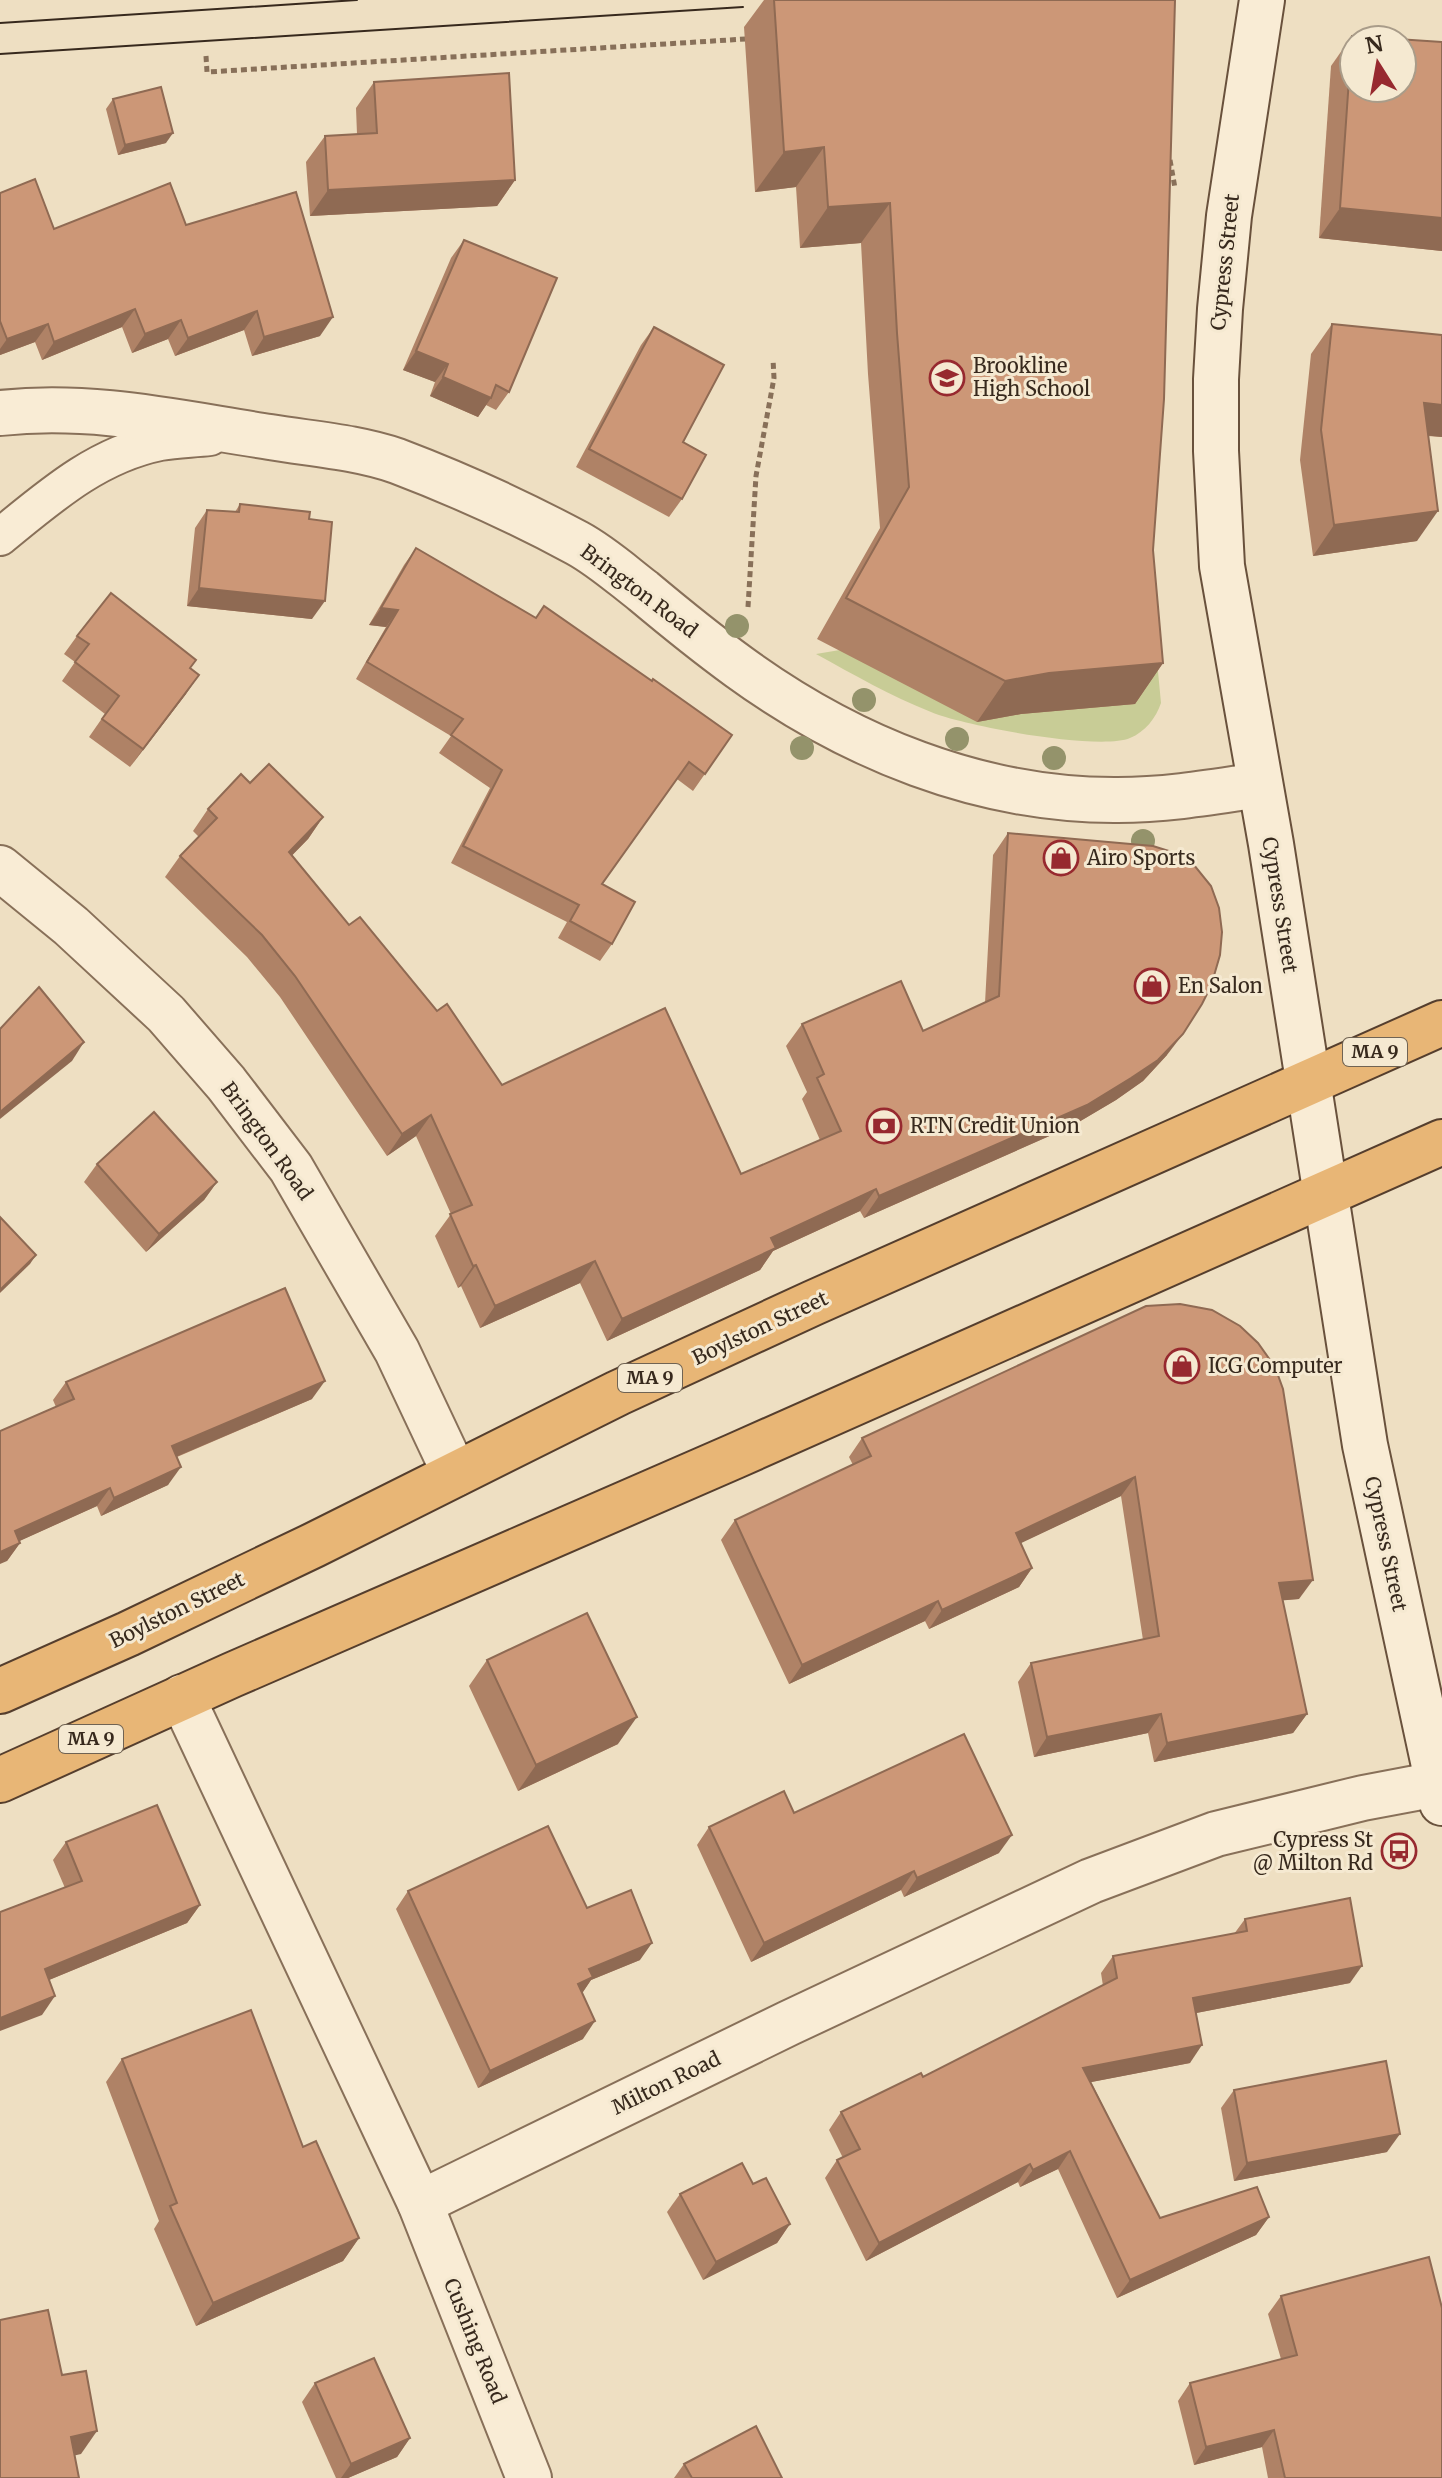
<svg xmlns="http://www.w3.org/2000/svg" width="1442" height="2478" font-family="Merriweather,serif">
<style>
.green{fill:#c8cc96}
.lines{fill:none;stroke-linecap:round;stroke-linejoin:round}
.service-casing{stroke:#887059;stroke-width:40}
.minor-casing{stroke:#887059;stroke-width:48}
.secondary-casing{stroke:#69513c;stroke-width:48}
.trunk-casing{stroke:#553e2d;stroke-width:48}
.path{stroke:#887059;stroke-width:5;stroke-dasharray:6 4;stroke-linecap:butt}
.service{stroke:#f9ecd5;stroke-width:36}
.minor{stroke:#f9ecd5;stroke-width:44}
.secondary{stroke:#f9ecd5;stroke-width:44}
.trunk{stroke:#e8b676;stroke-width:44}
.tram{stroke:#37291d;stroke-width:2}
.tree{fill:#94936b}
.wall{fill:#af8266}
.shaded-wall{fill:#8f6a53}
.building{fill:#cc9777;stroke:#8f6a53;stroke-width:2;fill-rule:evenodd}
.labels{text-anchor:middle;stroke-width:6;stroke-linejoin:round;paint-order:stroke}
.shield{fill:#f5e9d1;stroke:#706353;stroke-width:2}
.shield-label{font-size:18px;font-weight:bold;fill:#37291d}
.street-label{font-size:20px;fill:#37291d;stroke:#f5e9d1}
.poi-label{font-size:20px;fill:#37291d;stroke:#f5e9d1;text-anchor:start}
</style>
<rect width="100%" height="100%" fill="#eedfc2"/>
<path class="green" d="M1151,598L1161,703C1156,718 1145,732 1130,738C1099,751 964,726 931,712C891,696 854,675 816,654Z"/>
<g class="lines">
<g class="service-casing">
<path id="service" d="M0,537C49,497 96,455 160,442C176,439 193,439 210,437"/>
</g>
<g class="minor-casing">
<g id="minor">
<path d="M0,413C94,403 178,423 270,437C312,444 357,447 397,461C455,483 523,514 577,543C601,556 621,574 643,591C674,617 706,643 739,667C849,747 980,801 1118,800C1166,800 1213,792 1260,785"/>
<polyline points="0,868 71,926 166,1014 226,1083 291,1168 397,1351 455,1474"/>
<polyline points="182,1697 420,2203 789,2023 1091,1881 1216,1834 1363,1798 1442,1783"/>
<polyline points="420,2203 529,2478"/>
</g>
</g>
<g class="secondary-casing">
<polyline id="secondary" points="1262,0 1229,216 1220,309 1216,379 1216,451 1222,566 1271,844 1365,1445 1442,1803"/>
</g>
<g class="trunk-casing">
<g id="trunk">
<polyline points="0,1691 128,1634 314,1545 618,1393 813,1303 1442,1023"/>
<polyline points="0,1780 232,1675 735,1456 1442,1142"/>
</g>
</g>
<g class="path">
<polyline points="206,56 207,72 746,39"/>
<polyline points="1170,160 1175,188"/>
<polyline points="748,607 756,476 774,378 773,359"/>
</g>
<use href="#service" class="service"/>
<use href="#minor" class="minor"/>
<use href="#secondary" class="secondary"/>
<use href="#trunk" class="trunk"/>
<g class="tram">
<polyline points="0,23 357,0"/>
<polyline points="0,54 743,7"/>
</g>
</g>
<g class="tree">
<circle cx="737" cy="626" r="12"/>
<circle cx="864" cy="700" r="12"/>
<circle cx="957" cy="739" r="12"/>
<circle cx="802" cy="748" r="12"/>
<circle cx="1054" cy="758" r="12"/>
<circle cx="1143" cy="841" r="12"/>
</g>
<g class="wall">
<polygon points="764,0 1175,0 1153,550 1163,663 1135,704 1021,714 977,722 817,639 880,528 868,374 861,243 800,248 796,187 755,192 744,27"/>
<polygon points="1352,36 1442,251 1319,238 1331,66"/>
<polygon points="374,82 515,180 497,206 310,216 306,162 325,136 357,134 356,108"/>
<polygon points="113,99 166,143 118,155 106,109"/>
<polygon points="0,193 54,229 186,225 320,336 252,356 244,330 175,356 168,339 132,353 122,327 42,360 35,342 0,355"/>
<polygon points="464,240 509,392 496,410 486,405 478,417 430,396 435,382 403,370 451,258"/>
<polygon points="1332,324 1442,437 1428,436 1417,541 1313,556 1300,460 1311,354"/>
<polygon points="654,327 683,442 682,499 669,517 576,467 641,345"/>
<polygon points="240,504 309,519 312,619 187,606 195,528 207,510 235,512"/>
<polygon points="416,548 536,618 652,681 732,735 693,791 677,779 602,884 612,944 600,961 558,938 567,922 451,863 490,788 439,753 451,736 356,679 386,627 369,625 404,565"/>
<polygon points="77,636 190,669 186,694 130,767 89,737 105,714 62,681 75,662 64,654"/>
<polygon points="250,783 323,817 308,839 292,855 349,925 437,1011 502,1085 741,1174 820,1140 802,1099 807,1092 786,1046 802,1024 923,1031 985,1003 993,855 1008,833 1167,1055 1143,1081 1116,1100 1072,1126 864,1218 860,1211 773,1251 760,1270 607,1341 580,1283 480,1328 461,1286 458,1288 435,1236 451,1214 416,1136 387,1156 280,997 247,957 165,877 180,856 199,837 193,831 208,809"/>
<polygon points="97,1164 217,1182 204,1200 146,1252 84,1182"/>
<polygon points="1146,1306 1299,1599 1282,1600 1307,1714 1293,1733 1154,1762 1148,1733 1034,1757 1018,1682 1031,1663 1143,1640 1121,1496 1020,1543 1032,1568 1019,1587 929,1629 925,1621 789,1684 721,1540 735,1520 853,1465 849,1457 862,1438"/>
<polygon points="66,1382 312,1399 177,1457 168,1485 101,1516 97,1506 19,1541 20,1543 7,1561 56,1407 53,1400"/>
<polygon points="487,1660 618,1744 518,1791 469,1686"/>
<polygon points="794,1813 999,1853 904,1897 901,1890 751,1962 697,1845 709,1827"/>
<polygon points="66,1842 200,1905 187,1923 49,1980 42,2015 65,1888 53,1860"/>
<polygon points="408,1891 587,1908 640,1960 591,1980 582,1993 583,2039 478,2088 396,1909"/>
<polygon points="1245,1919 1350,1983 1196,2013 1190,2063 1091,2082 1160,2218 1269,2217 1256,2235 1117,2298 1058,2169 1020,2187 1018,2182 866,2261 825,2178 837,2160 843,2158 829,2130 841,2112 923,2077 1103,1986 1101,1973 1113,1956 1234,1934"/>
<polygon points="122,2059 303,2147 359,2238 343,2261 196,2326 154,2229 159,2221 106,2082"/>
<polygon points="1234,2090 1387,2152 1234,2181 1221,2108"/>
<polygon points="753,2184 790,2224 777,2243 703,2280 667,2212 680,2194"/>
<polygon points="1281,2296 1442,2478 1268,2478 1262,2447 1194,2465 1178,2401 1190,2383 1281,2359 1268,2314"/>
<polygon points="315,2383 410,2438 397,2457 348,2478 336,2478 302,2402"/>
<polygon points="684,2464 782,2478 674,2478"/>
</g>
<g class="shaded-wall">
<polygon points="173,133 166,143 118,155 125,145"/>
<polygon points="824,147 796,187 755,192 784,152"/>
<polygon points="515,180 497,206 310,216 328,190"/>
<polygon points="890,203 861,243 800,248 828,207"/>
<polygon points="1340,208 1442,218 1442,251 1319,238"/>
<polygon points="135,309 122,327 42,360 54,342"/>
<polygon points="257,311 244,330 175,356 188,338"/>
<polygon points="333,317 320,336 252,356 264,337"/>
<polygon points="181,320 168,339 132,353 145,334"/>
<polygon points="48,324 35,342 0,355 0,349 7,339"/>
<polygon points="416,351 448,364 435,382 403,370"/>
<polygon points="443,377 491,398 478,417 430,396"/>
<polygon points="1424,403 1442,405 1442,437 1403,433"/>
<polygon points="1438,511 1417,541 1313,556 1334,525"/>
<polygon points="199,588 325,601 312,619 187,606"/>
<polygon points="381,608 398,610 386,627 369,625"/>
<polygon points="1163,663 1135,704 1021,714 977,722 1005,681 1049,673"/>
<polygon points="199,675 186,694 130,767 143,749"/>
<polygon points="323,817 308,839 274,874 289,852"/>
<polygon points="1183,1034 1167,1055 1143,1081 1116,1100 1072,1126 864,1218 879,1196"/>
<polygon points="84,1042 72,1061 0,1119 0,1112"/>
<polygon points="431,1115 416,1136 387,1156 402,1134"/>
<polygon points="217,1182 204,1200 146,1252 159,1234"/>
<polygon points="876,1189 860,1211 773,1251 760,1270 607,1341 622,1319 771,1238"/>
<polygon points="36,1255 30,1264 0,1293 0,1290"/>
<polygon points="595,1261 580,1283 480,1328 495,1306"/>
<polygon points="476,1265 461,1286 458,1288 473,1266"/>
<polygon points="325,1381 312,1399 159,1464 172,1446"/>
<polygon points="181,1467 168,1485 101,1516 114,1498"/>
<polygon points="1135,1477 1121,1496 1002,1552 1016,1533"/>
<polygon points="110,1488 97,1506 2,1549 15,1531"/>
<polygon points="20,1543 7,1561 0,1564 0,1552"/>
<polygon points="1032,1568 1019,1587 929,1629 942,1610"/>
<polygon points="1313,1580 1299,1599 1265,1602 1279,1583"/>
<polygon points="938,1601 925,1621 789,1684 802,1665"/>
<polygon points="1161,1714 1148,1733 1034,1757 1047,1737"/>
<polygon points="1307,1714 1293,1733 1154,1762 1167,1743"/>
<polygon points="637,1717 618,1744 518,1791 536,1765"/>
<polygon points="1012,1835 999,1853 904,1897 917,1878"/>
<polygon points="914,1871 901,1890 751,1962 764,1943"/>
<polygon points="200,1905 187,1923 32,1987 45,1969"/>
<polygon points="652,1943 640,1960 591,1980 581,1995 566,2002 589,1969"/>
<polygon points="1362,1966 1350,1983 1181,2016 1193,1998"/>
<polygon points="55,1996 42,2015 0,2031 0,2018"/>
<polygon points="595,2021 583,2039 478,2088 490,2071"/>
<polygon points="1202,2045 1190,2063 1071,2086 1083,2068"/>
<polygon points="1400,2134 1387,2152 1234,2181 1247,2163"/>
<polygon points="1070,2151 1058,2169 1020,2187 1033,2170"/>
<polygon points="1030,2164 1018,2182 866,2261 879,2243"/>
<polygon points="1269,2217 1256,2235 1117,2298 1130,2280"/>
<polygon points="790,2224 777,2243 703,2280 716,2262"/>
<polygon points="359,2238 343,2261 196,2326 213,2303"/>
<polygon points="1274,2430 1262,2447 1194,2465 1206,2447"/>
<polygon points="97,2431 81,2454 55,2460 71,2437"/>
<polygon points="410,2438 397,2457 348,2478 341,2478 351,2464"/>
</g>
<g class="building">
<polygon points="774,0 1175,0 1164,399 1153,550 1163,663 1049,673 1005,681 846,598 909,487 897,333 890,203 828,207 824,147 784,152"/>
<path d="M1352,36L1442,42V218L1340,208ZM1354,40H1402V88H1354Z"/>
<polygon points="509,73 515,180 328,190 325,136 377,133 374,82"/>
<polygon points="161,87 173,133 125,145 113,99"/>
<polygon points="35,179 54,229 170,183 186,225 296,192 333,317 264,337 257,311 188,338 181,320 145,334 135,309 54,342 48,324 7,339 0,321 0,193"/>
<polygon points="464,240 557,278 509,392 496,385 491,398 443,377 448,364 416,351"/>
<polygon points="1332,324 1442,335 1442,405 1424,403 1438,511 1334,525 1321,430"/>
<polygon points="654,327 724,365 683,442 706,455 682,499 589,449"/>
<polygon points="240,504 310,512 309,519 332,522 325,601 199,588 207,510 239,512"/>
<polygon points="416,548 536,618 544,606 652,681 653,679 732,735 705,774 689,762 602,884 635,902 612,944 570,921 579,905 463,846 502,770 451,735 463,719 367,662 398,610 381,608"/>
<polygon points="111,593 196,660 190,668 199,675 143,749 102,719 119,696 75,662 89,644 77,636"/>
<polygon points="269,764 323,817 289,852 349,925 360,917 437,1011 447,1004 502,1085 665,1008 741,1174 841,1131 817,1078 824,1074 802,1024 901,981 923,1031 999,996 1008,833 1153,846 1175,853 1194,865 1211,886 1219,908 1222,932 1220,955 1211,986 1202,1004 1183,1034 1158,1060 1131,1078 1087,1105 879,1196 876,1189 771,1238 776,1248 622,1319 595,1261 495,1306 476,1265 473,1266 450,1214 472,1205 431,1115 402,1134 295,976 262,935 180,856 217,818 208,809 241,774 250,783"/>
<polygon points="39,987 84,1042 0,1112 0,1029"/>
<polygon points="154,1112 217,1182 159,1234 97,1164"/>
<polygon points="0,1217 36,1255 0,1290"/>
<polygon points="285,1288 325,1381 172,1446 181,1467 114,1498 110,1488 15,1531 20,1543 0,1552 0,1431 74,1399 66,1382"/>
<polygon points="1180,1304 1212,1310 1240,1326 1258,1343 1275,1367 1283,1389 1313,1580 1279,1583 1307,1714 1167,1743 1161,1714 1047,1737 1031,1663 1159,1636 1135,1477 1016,1533 1032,1568 942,1610 938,1601 802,1665 735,1520 871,1456 862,1438 1146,1306"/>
<polygon points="587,1613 637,1717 536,1765 487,1660"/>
<polygon points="964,1734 1012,1835 917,1878 914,1871 764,1943 709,1827 784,1791 794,1813"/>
<polygon points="157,1805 200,1905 45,1969 55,1996 0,2018 0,1912 82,1881 66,1842"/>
<polygon points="548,1826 587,1908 631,1890 652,1943 589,1969 593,1977 578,1984 595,2021 490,2071 408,1891"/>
<polygon points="1350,1898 1362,1966 1193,1998 1202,2045 1083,2068 1160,2218 1257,2187 1269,2217 1130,2280 1070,2151 1033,2170 1030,2164 879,2243 837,2160 860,2149 841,2112 921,2073 923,2077 1117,1978 1113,1956 1247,1931 1245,1919"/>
<polygon points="251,2010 303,2147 316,2141 359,2238 213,2303 170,2206 177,2203 122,2059"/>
<polygon points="1386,2061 1400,2134 1247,2163 1234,2090"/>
<polygon points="742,2163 753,2184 766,2178 790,2224 716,2262 680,2194"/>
<polygon points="1429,2257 1442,2308 1442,2478 1285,2478 1274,2430 1206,2447 1190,2383 1297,2355 1281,2296"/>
<polygon points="48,2310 62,2375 86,2371 97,2431 71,2437 79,2478 0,2478 0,2320"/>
<polygon points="374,2358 410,2438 351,2464 315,2383"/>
<polygon points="756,2426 782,2478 692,2478 684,2464"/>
</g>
<defs>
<g id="school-ring" transform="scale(1.8)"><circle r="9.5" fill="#f5e9d1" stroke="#97292f" stroke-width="1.5"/><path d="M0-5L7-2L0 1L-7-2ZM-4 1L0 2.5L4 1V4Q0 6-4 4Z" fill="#97292f"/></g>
<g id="shop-ring" transform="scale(1.8)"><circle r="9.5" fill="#f5e9d1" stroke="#97292f" stroke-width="1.5"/><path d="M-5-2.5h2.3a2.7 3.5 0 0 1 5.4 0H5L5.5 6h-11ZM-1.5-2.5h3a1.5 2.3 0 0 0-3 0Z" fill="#97292f"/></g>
<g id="bank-ring" transform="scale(1.8)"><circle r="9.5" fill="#f5e9d1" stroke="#97292f" stroke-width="1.5"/><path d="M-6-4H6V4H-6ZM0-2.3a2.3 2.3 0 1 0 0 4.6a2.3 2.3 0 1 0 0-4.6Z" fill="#97292f"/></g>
<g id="bus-ring" transform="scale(1.8)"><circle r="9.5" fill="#f5e9d1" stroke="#97292f" stroke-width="1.5"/><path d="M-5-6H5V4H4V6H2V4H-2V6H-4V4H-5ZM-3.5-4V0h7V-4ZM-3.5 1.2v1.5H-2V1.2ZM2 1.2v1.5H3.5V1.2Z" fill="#97292f"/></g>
</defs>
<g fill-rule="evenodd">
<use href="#school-ring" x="947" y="378"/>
<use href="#shop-ring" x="1061" y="858"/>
<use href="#shop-ring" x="1152" y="986"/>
<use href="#bank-ring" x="884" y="1126"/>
<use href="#shop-ring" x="1182" y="1366"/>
<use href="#bus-ring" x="1399" y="1851"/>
</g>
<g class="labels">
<g class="shield">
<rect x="1343" y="1038" width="64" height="28" rx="6"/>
<rect x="618" y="1364" width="64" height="28" rx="6"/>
<rect x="59" y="1725" width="64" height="28" rx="6"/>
</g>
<g class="shield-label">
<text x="1375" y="1058">MA 9</text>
<text x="650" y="1384">MA 9</text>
<text x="91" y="1745">MA 9</text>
</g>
<g class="street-label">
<text transform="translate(1225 262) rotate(-84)" y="7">Cypress Street</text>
<text transform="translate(639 591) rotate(37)" y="7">Brington Road</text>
<text transform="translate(1280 905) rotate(81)" y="7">Cypress Street</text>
<text transform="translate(267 1141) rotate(54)" y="7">Brington Road</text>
<text transform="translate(760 1328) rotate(-25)" y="7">Boylston Street</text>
<text transform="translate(1386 1544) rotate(78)" y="7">Cypress Street</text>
<text transform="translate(177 1610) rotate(-26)" y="7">Boylston Street</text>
<text transform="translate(666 2083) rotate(-26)" y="7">Milton Road</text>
<text transform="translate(475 2341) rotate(68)" y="7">Cushing Road</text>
</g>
<g class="poi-label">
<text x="973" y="373">Brookline<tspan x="973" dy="23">High School</tspan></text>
<text x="1087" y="865">Airo Sports</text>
<text x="1178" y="993">En Salon</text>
<text x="910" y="1133">RTN Credit Union</text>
<text x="1208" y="1373">ICG Computer</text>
<text x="1373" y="1847" text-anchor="end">Cypress St<tspan x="1373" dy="23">@ Milton Rd</tspan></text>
</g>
</g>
<g transform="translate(1378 64) rotate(349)"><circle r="38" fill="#f5e9d1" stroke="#a99c89" stroke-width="2"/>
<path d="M0-6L14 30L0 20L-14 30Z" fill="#97292f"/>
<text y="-12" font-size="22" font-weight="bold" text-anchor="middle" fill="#37291d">N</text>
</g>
</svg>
